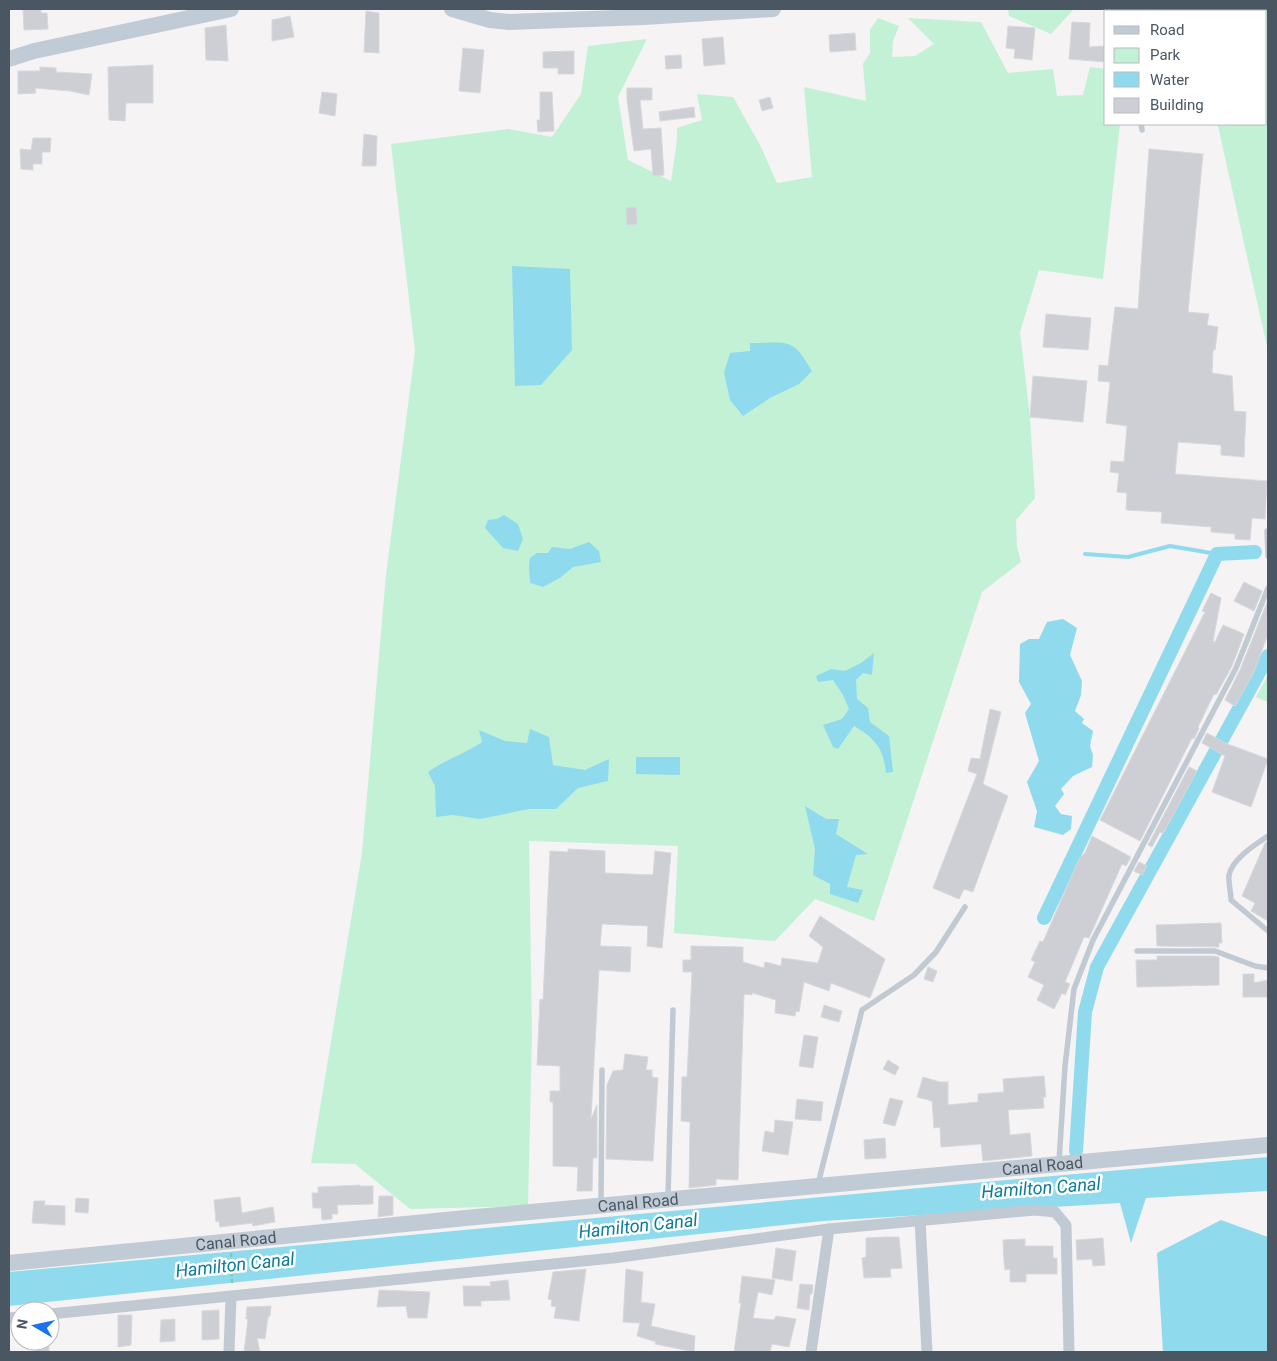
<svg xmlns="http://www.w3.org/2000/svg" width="1277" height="1361" font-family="Roboto,sans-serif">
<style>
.green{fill:#c3f1d5}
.water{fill:#90daee}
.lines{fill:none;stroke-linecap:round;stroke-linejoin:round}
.stream{stroke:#90daee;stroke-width:4}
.canal{stroke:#90daee;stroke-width:14}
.building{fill:#cdcfd5;stroke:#d7d9de}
.path{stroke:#7ad0a6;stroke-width:2.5;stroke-dasharray:4 2.5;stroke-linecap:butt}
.service{stroke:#c1cad2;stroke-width:5.5}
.minor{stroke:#c1cad2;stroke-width:11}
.secondary{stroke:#c1cbd6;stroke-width:16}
.labels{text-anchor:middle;stroke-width:5;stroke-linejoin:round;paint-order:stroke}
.street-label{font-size:16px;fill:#4a5661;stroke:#fff}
.water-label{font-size:18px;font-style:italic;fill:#0c7c9b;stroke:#fff}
</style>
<rect width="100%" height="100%" fill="#f5f3f3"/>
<g class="green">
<polygon points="1008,9 1074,9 1051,34 1009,16"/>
<polygon points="1145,9 1268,9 1268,351 1218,126 1211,124 1266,124 1266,11 1146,11"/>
<polygon points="878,18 899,26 893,41 892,57 915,56 934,44 908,18 981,22 1008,73 1053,69 1057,96 1083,95 1090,67 1106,69 1106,124 1120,124 1103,279 1039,270 1020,332 1030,417 1035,498 1016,520 1017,547 1021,562 982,592 874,921 815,899 775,941 674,933 678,846 529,841 532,1035 528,1206 410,1209 355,1164 311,1163 362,853 386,575 415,351 391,144 509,129 552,137 581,94 588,46 647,39 618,97 628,160 671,181 677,140 677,128 702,120 697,94 733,97 760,145 777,183 812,177 804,87 866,101 863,64 870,53 870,30"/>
<polygon points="1268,675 1268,702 1256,697"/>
</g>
<g class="water">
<polygon points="512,266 570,269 572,350 541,385 515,386"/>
<path d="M750,343C788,343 792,336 812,371L799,384L770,398L743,416L730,400L724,373L730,353L750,351Z"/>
<polygon points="504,515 518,524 523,539 518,551 503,548 485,528 488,520 497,519"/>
<polygon points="589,542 599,551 601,562 573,567 560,578 543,587 530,583 529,566 530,558 537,553 548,553 552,547 570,549"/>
<polygon points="1063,619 1077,628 1070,655 1082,681 1081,695 1075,711 1084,719 1082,723 1093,731 1090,746 1093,755 1092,767 1073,776 1061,789 1064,794 1055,806 1061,814 1072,816 1071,829 1063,835 1034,827 1037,811 1027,782 1039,761 1025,713 1031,704 1019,682 1020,644 1029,639 1039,639 1047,622"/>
<path d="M874,653L872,675L863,673L856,680L857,699L868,708L870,722L889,736L893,772L886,773C884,749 875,738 854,726L838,749L833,747L823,725L842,719L849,709L843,695L833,680L818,682L816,676L831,669L845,671L861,663Z"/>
<path d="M530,729L549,737L553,765L585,770L609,759L608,781L578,788L556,809H529L480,819L453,815L436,817L435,786L428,772C445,760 464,754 482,742L479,730L505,741L527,743Z"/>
<polygon points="636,757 680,757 680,775 636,774"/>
<polygon points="805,806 826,819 839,819 836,834 868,854 856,855 847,887 863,890 858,903 830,894 830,884 813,875 815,849"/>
<polygon points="1268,1157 1268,1191 1146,1198 1131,1243 1120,1203 823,1221 9,1306 9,1272 1007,1180"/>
<polygon points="1221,1220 1268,1237 1268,1352 1163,1352 1157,1253"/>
</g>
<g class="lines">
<polyline class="stream" points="1085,554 1128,557 1170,546 1217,554"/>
<g class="canal">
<polyline points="1044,918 1217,554 1255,552"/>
<polyline points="1076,1151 1085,1012 1097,967 1268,656"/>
</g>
</g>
<g class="building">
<polygon points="23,9 41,9 41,13 47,13 48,29 24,30"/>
<polygon points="366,11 379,13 379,53 364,52"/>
<polygon points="290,16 294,37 272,41 272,20"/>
<polygon points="1072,22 1090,23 1089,47 1106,46 1106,62 1069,59"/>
<polygon points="226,25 228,61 206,60 205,28"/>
<polygon points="1008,26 1035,28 1032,60 1014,58 1015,49 1006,48"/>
<polygon points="855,33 856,50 830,52 829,35"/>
<polygon points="723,37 725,64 704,66 702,39"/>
<polygon points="463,48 484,50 480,93 459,91"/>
<polygon points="574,51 574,74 558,74 558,68 543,68 543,52"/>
<polygon points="681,55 682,68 666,69 665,56"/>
<polygon points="153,65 153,103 126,103 125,121 109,120 108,67"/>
<polygon points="40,67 56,68 56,72 92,74 89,95 70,91 35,88 36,93 18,94 18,71 40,71"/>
<polygon points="627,88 652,88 652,100 640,100 643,129 661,128 664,175 653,176 651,149 634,151 627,100"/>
<polygon points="322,92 337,94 335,116 319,113"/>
<polygon points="540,92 552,92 554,131 538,132 537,120 540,120"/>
<polygon points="770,97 773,108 762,111 759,100"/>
<polygon points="694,107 695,117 660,121 659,112"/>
<polygon points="364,134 377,136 376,166 362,166"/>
<polygon points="33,138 51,138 50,152 42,152 42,164 33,164 33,170 21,169 20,149 31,150"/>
<polygon points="1149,149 1203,154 1188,312 1209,314 1207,325 1218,327 1215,350 1213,350 1212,373 1232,376 1234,411 1246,412 1244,457 1221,455 1221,445 1178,442 1175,474 1267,481 1265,519 1252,518 1250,540 1235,539 1235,534 1211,532 1211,527 1161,523 1162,512 1126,510 1127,493 1117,492 1119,473 1110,472 1111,461 1124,462 1127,426 1106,423 1110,382 1098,381 1099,365 1108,366 1115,307 1138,309"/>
<polygon points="636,207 637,224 627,225 626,208"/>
<polygon points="1046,314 1091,318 1088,350 1043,347"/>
<polygon points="1033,376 1087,381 1083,422 1030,417"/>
<polygon points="1244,582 1262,591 1254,611 1234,601"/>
<polygon points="1211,593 1221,598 1213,641 1215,642 1223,625 1244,634 1232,666 1216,695 1214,694 1198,727 1199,728 1194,739 1192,738 1140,841 1100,820 1205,612 1202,611"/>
<polygon points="1268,600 1268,634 1254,672 1235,706 1225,700 1240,670"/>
<polygon points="990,709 1001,712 983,784 1008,796 973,892 964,889 959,899 933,888 977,774 968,771 971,758 980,759"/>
<polygon points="1207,733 1225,743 1268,759 1251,807 1212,792 1225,756 1202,743"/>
<polygon points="1189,767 1197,771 1163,834 1160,832 1152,847 1148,845"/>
<polygon points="1092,836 1131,857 1126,866 1122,864 1089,938 1084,937 1065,982 1070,984 1065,995 1062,993 1054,1009 1037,1000 1044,985 1028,977 1035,962 1031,960 1040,941 1043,942 1079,859 1085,853"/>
<polygon points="1268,841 1268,921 1251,911 1255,903 1242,896 1265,843"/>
<polygon points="568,849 605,851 605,873 653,875 655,851 671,853 662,948 647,946 648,926 602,924 600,946 631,947 630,972 599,970 591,1119 597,1105 597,1158 593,1158 592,1191 577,1191 578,1167 553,1166 553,1102 550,1102 550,1091 560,1091 560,1066 537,1065 540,999 543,1000 550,851 568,852"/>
<polygon points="1139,862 1147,866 1142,875 1134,871"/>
<polygon points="820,916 885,959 870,998 831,983 829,991 804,982 799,1012 796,1011 795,1016 775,1013 776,1000 752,993 752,995 744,994 738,1180 716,1179 716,1185 689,1188 690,1122 681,1121 682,1077 687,1077 692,972 683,972 683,960 691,960 691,946 743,947 743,962 764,968 765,962 781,966 782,958 818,963 823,947 809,936"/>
<polygon points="1221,923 1222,943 1219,943 1219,947 1157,946 1156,925"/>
<polygon points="1157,956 1214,956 1219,957 1219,985 1137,987 1136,960 1157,960"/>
<polygon points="928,967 937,971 933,982 924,979"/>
<polygon points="1243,974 1254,974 1254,983 1268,980 1268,997 1243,997"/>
<polygon points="824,1005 842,1011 839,1022 821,1017"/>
<polygon points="804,1035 818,1037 813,1068 799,1066"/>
<polygon points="625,1054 648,1057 646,1070 652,1070 652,1077 658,1078 653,1161 606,1159 607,1085 613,1071 623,1070"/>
<polygon points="888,1060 899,1067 895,1075 883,1069"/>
<polygon points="1044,1076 1046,1097 1043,1097 1044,1108 1008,1110 1010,1135 1030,1133 1032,1156 983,1161 981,1144 941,1147 940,1127 934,1128 932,1101 917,1097 923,1077 940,1082 948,1082 948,1105 978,1102 978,1094 1004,1092 1003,1079"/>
<polygon points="890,1098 903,1101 895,1126 883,1123"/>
<polygon points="797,1099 823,1102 821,1121 795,1119"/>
<polygon points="775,1120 793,1122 788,1155 762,1151 765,1131 774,1133"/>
<polygon points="885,1138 886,1158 865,1159 864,1140"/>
<polygon points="360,1185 360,1186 373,1186 373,1204 337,1205 338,1214 332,1214 332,1219 322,1220 321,1208 313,1208 312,1193 318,1193 318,1187"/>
<polygon points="379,1196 393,1196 393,1215 378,1217"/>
<polygon points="240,1197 242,1213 273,1207 275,1222 253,1226 252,1223 220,1227 219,1221 216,1222 214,1200"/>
<polygon points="76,1198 89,1199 88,1213 75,1212"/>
<polygon points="34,1201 45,1201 44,1205 65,1206 65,1225 32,1223"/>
<polygon points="885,1237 899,1237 902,1268 890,1269 891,1277 864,1278 862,1258 866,1257 866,1238"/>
<polygon points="1103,1238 1105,1265 1093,1266 1092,1259 1077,1260 1076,1240"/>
<polygon points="1025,1239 1025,1246 1053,1246 1053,1258 1057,1258 1057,1274 1026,1274 1026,1282 1010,1282 1010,1269 1005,1270 1004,1261 1003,1240"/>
<polygon points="776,1248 796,1251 792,1281 772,1278"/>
<polygon points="586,1269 579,1321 554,1318 556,1307 551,1306 552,1300 548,1299 553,1272"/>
<polygon points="626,1269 643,1272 641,1302 655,1304 651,1326 695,1336 694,1352 655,1344 656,1342 637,1336 640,1323 623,1322"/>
<polygon points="742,1276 775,1280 772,1295 758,1292 753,1318 774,1320 776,1316 796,1319 789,1347 772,1344 770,1352 734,1352 741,1303 739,1303"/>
<polygon points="508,1280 510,1300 481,1301 481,1306 464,1306 463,1286 491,1286 490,1282"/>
<polygon points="800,1284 813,1285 812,1294 810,1294 809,1310 797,1308"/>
<polygon points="379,1290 430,1292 427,1318 408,1318 406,1306 377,1307"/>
<polygon points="271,1306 270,1316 268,1317 265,1339 257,1338 260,1352 244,1352 248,1319 246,1319 247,1307"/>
<polygon points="219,1310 219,1339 202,1340 202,1311"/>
<polygon points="118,1315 132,1315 131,1345 118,1347"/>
<polygon points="175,1319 175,1341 160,1342 161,1320"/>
<rect x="36" y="1341" width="13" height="11"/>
</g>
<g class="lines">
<polyline class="path" points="231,1253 232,1285"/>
<g class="service">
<polyline points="1124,9 1125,11"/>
<polyline points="1141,124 1142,130"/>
<polyline points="1267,531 1268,556"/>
<path d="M1268,836C1256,844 1232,859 1229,875C1228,882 1231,892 1231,900L1268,931"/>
<polyline points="1137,951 1215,951 1255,966 1268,968"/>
<polyline points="1059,1162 1065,1066 1074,989 1093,940 1236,668 1268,588"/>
<polyline points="818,1184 862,1010 914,975 936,952 965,907"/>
<polyline points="668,1197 673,1010"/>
<polyline points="601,1203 602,1070"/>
</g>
<g class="minor">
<polyline points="920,1220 927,1352"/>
<polyline points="50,1314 613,1258 829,1229 1035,1210 1055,1212 1066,1225 1069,1352"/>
<polyline points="9,1318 20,1317"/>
<polyline points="229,1352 231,1297"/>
<polyline points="811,1352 829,1229"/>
</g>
<g class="secondary">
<polyline points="452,9 490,20 509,22 644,17 773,9"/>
<polyline points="9,59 34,51 231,9"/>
<path id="s1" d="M9,1263L476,1217L1268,1145"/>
</g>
</g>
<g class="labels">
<g class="street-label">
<text dy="6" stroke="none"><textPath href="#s1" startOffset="1038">Canal Road</textPath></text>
<text dy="6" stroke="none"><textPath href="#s1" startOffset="632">Canal Road</textPath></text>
<text dy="6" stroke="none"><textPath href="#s1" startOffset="228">Canal Road</textPath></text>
</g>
<g class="water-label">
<text transform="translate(1041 1188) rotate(-4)" y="6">Hamilton Canal</text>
<text transform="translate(638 1226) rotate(-6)" y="6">Hamilton Canal</text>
<text transform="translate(235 1265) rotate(-6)" y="6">Hamilton Canal</text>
</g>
</g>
<rect width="1277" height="1361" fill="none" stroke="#4a5661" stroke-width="20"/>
<rect x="1104" y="10" width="162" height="115" fill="#ffffff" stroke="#b7bbc0"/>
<rect x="1114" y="26" width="25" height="8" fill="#c1cbd6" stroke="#b7bbc0"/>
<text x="1150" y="35" font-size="15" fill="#4a5661">Road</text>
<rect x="1114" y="48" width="25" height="15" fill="#c3f1d5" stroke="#b7bbc0"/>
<text x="1150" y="60" font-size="15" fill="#4a5661">Park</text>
<rect x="1114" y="72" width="25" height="15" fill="#90daee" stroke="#b7bbc0"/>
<text x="1150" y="85" font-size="15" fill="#4a5661">Water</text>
<rect x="1114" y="98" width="25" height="15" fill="#cdcfd5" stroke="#b7bbc0"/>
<text x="1150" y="110" font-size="15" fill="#4a5661">Building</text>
<g transform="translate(35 1326) rotate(279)"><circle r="24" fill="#ffffff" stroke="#b7bbc0"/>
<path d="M0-4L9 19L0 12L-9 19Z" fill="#1a73e8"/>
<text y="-8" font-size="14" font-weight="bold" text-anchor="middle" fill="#4a5661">N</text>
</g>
</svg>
